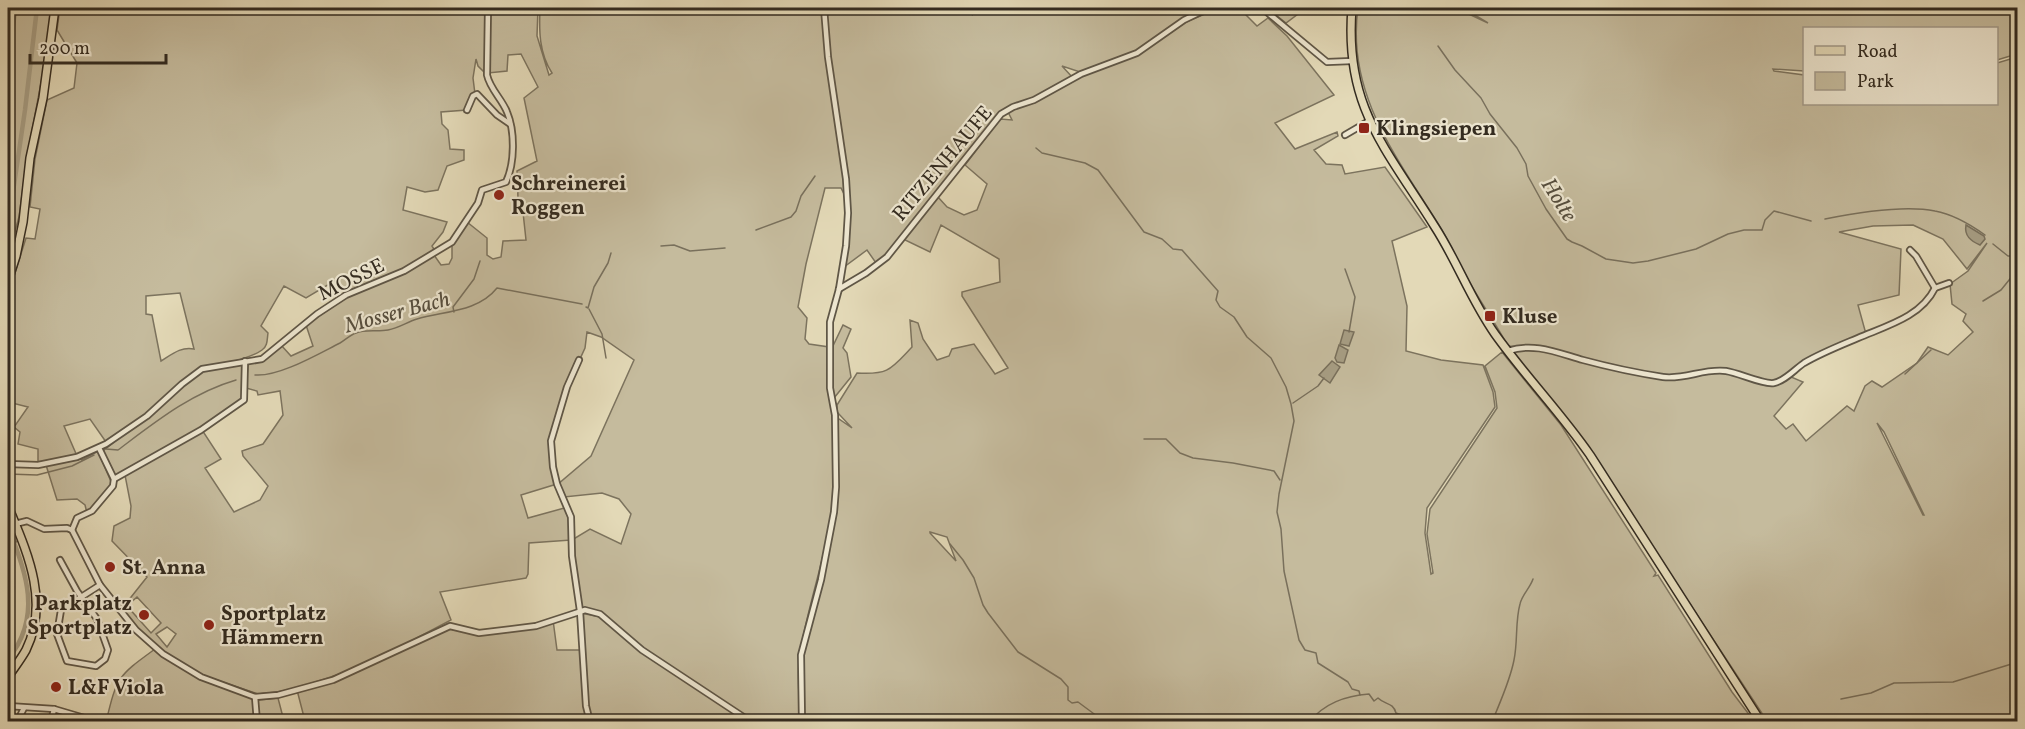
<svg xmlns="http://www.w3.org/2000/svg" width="2025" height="729" font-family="Vollkorn,serif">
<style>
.green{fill:#c5bb9d;stroke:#7c735e;stroke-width:1.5;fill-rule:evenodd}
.water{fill:#a79e84;stroke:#79705c;stroke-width:1.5}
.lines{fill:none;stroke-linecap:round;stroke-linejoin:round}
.stream{stroke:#79705c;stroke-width:1.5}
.canal{stroke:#a79e84;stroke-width:4.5}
.river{stroke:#a79e84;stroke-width:8}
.minor-casing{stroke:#5f5646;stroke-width:8}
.primary-casing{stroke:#332b20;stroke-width:10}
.minor{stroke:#ede6d0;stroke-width:4.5}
.primary{stroke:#e3d9b7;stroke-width:7}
.poi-dot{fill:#8f2418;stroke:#ede6d0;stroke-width:2}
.labels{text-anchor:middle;stroke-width:4.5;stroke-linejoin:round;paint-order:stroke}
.poi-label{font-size:21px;font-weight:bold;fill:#332b20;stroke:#ede6d0;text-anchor:start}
.street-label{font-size:21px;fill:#332b20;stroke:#ede6d0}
.water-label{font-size:22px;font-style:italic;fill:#564e3e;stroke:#ede6d0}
</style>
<rect width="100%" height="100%" fill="#e3d9b7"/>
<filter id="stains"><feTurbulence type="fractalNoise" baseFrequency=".00333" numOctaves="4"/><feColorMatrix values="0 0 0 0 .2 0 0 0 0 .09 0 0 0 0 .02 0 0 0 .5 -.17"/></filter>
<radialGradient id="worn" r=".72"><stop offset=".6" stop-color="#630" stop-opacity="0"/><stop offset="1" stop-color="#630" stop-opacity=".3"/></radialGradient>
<g class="green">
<polygon points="8,8 51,8 44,67 27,157 19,217 8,256"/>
<path d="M60,8H458L486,14L485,73L478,66L476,59L473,78L475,94L467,110L441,112L442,124L448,130L450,149L464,150V160L447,166L438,190L425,192L407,187L403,210L447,222L443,232L432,246L435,251L402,270L345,293L336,280L306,298L284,286L261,326L268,333C267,339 268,346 262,350C250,359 226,363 212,367L238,365H242L243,369L242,400L202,430L221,459L205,468L234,512L260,500L268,486L243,456L242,451L263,444L283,415L280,391L258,395L257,391L246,388L248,364L262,361L281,345L291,356L313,346L306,325L350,295L404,273L434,255L441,265L449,264L452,258V242L467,222L487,238V255L493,259L501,257L503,241L526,240L522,203L518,198L517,171L537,161L524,98L538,87L521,54L508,55L507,71L488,73L489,8H538L537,36L549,75L552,73C539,53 539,31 540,8H960L973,15L964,8H1205L1183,19L1136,51L1080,72L1062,66L1074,79L1082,75L1138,55L1186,22L1219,8H1239L1257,26L1268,18L1287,36L1334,95L1275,123L1295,149L1337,132L1338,136L1314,150L1326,164L1342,165L1345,174L1385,167L1427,227L1392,241L1407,306L1406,351L1441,360L1483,365L1493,392L1495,407L1427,508L1425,533L1431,574L1433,573L1427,534L1430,509L1497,408L1495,392L1485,366L1502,352L1561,425L1656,573L1654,576L1658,575L1732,692L1754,721H804L803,655L836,512V417L852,428L837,412V405L857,373C889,375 891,369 912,347L910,320L918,323L923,339L937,360L949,356L952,349L974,344L995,374L1008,368L962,296V292L1000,282L999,259L941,225L930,252L903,239L937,196L947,207L964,215L977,210L987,184L965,165L1000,119L1012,120L1006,108L916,216L887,255L876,263L867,250L844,267L847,200L841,188H825L806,264L798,307L807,318L805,339L809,344L829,347C832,398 838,460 832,511C825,559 808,605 800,653C796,675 800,700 800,721H753L664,665L600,614L580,611L571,540L529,543L528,574L526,578L440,592L451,620L398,648L346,672L297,688L277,692L258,694L202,675L163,654L120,611L147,577L112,541L114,526L130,518L131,506L125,475L114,477L103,451L138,423L106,442L90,419L64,426L77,456L38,463V449L18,444L20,432L14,427L28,407L8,402V295L26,238L35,239L40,209L30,207L35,159L47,100L74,88L77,63L57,30ZM180,293L194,349C181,346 171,355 161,361L152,315L146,314V296ZM587,332L601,337L634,360L591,456L558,484L551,440L567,387L585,348ZM557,484L564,497L602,493L619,499L631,514L621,544L590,529L572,540L568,507L528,518L521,495ZM930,532L947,537L956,561L930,533ZM137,597L161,623L151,633L127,606ZM167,627L176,634L167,647L156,634Z"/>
<polygon points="1267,8 1306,8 1286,23"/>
<path d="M1358,8H1456L1488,23L1463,8H2017V54L1997,60L1996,28H1804V71L1773,69L1774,71L1804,75V104H1996L1997,63L2017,57V721H1947C1933,710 1912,715 1898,722L1767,721L1589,451L1566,418L1512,351L1516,349L1547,350V348L1508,346C1496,324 1482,304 1470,283C1458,263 1450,242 1437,222C1395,155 1346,92 1358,8ZM1913,225L1943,239L1967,269L1987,243L1968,271L1950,284L1952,304L1966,314L1963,321L1973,332L1948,355L1928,347L1917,363L1882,387L1872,381L1865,386L1854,411L1847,406L1806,441L1793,424L1786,429L1774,416L1803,382L1789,376C1774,386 1771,386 1755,381V379L1768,382L1779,381L1802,363L1866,334L1858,305L1899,295L1901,249L1839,232L1873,226ZM1877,423L1884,432L1924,515H1923Z"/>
<polygon points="843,325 851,329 843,348 847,353 851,377 834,398 832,388 832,348"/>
<polygon points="98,451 112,484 91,510 87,513 85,505 77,499 57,500 46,465 79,458 82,460"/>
<polygon points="8,512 18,540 8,551"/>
<polygon points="581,613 600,617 641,651 746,721 305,721 297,690 333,682 448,629 479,633 536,626 553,620 557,650 582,650"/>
<path d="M155,649C183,675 217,685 252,698L255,707L258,700L278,698L284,721L106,722C117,676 118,676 155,649Z"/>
</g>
<g class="water">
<path d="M1966,225L1984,236L1985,239L1980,245C1971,241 1964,236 1966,225Z"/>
<polygon points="1344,330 1354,332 1349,346 1340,344"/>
<polygon points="1339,345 1348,350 1344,363 1337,362 1335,358"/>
<polygon points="1332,361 1340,367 1330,383 1319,375"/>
</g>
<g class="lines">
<g class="stream">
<path d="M1568,8C1594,14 1597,16 1624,8"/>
<polyline points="1438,46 1455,70 1481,98 1490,114 1517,148 1526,164 1528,176 1546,209 1567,239 1572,242 1582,246 1606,259 1633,263 1648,261 1696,249 1728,234 1744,230 1762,230 1765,220 1774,211 1811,221"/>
<polyline points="1036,148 1042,153 1085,163 1098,170 1144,232 1162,239 1173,249 1182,250 1218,291 1216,300 1220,307 1234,317 1247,337 1271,358 1286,387 1291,404 1294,421 1279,494 1277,512 1281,529 1284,571 1299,640 1305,650 1316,653 1318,663 1348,682 1352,689 1359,691 1360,695"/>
<path d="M1825,219C1855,213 1905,205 1935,211C1952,214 1971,225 1985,235"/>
<polyline points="756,230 791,217 796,211 801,196 815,176"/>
<polyline points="1993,244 2008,256 2018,256"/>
<polyline points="661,246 674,245 690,251 725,248"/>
<polyline points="1345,269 1355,297 1349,332"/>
<polyline points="1983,301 2001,290 2018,269"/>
<polyline points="586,307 588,308 594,287 608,263 611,253"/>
<polyline points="589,309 602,334 606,358"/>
<polyline points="454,312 453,307 474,279 480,261"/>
<polyline points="1905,374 1931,350"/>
<path d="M255,375C279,377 318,354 340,343C345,340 350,335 356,333C364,329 378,332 388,330C399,328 407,322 417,319C444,311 478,312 497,288L582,304"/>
<polyline points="1293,403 1318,386 1324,378"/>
<polyline points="1144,439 1166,439 1180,453 1193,458 1233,463 1274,471 1280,480"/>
<path d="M106,449L118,450C154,423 191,393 236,380"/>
<polyline points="8,474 37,475 72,466 94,455"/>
<polyline points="950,544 963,560 974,578 983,605 988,613 1018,652 1061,679 1068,687 1068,700 1072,703 1078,702 1105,722"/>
<polyline points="1841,699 1871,693 1894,683 1953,682 2018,662"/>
<path d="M1309,722C1325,703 1345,696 1369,694L1374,701L1378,698C1385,705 1393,702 1396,713L1401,715L1408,722"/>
<path d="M1492,722C1500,702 1510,681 1514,660C1518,641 1515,622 1520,604C1522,595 1530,588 1533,579"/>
</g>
<g class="canal">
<polyline points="8,226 25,110 37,8"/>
<path d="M8,528C27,572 42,618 8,659"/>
</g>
<polyline class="river" points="8,45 14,8"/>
<g class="minor-casing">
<g id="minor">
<polyline points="1262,8 1327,62 1352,61"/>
<polyline points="467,110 473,96 477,94 497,115 510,124"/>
<polyline points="1345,135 1369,121"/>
<polyline points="1910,250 1916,256 1935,288"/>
<polyline points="839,289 866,273 887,257 1001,114 1013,107 1034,100 1081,74 1137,53 1184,20 1209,8"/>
<path d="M1508,351C1534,342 1558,353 1583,360C1609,367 1637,373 1663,377C1685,380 1704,368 1726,371C1739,373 1764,385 1774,383C1785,381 1795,369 1804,363C1821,353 1839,346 1858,338C1886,326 1921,317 1935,288L1949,283"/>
<polyline points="579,360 567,387 551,441 553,467 557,484 571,517 572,556 580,611 586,706 590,722"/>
<path d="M8,464L38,465L77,457L106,444L147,416L182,384L202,369L262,359L317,314L346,295L404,271L452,242L478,203L482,190L506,182C515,163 515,131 507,112C502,99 490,89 487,75L488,8"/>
<polyline points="114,479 201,430 244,400 245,361"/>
<polyline points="15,524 27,521 44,529 67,528 72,530 100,585 136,630 163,654 201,677 255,697 278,695 333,680 450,626 479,633 536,626 585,610 600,614 642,650 751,722"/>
<polyline points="72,530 77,518 92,511 113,486 114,479 99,448"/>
<polyline points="60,560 77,591 97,619 108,650 105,659 96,666 67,661 57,634 61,610 100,585"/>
<polyline points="255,697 257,722"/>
<polyline points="8,706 54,709 98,722"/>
<polyline points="17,722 24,708"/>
<polyline points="51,722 54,709"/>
<polyline points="802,722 801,655 821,580 834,512 836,487 835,415 830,388 830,322 839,289 846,246 848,213 846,179 828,57 824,8"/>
</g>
</g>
<g class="primary-casing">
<g id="primary">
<path d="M1352,8C1344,107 1386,148 1435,227C1457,261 1471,300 1495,334C1525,376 1561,413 1590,455L1761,722"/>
<polyline points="8,281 16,256 23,222 30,158 43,98 55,8"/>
<path d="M8,506C27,552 50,601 26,650C21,659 14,668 8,677"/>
</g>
</g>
<use href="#minor" class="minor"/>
<use href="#primary" class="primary"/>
</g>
<g class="poi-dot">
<rect x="1358" y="122" width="12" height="12" rx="3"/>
<circle cx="499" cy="195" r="6"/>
<rect x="1484" y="310" width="12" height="12" rx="3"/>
<circle cx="110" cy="567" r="6"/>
<circle cx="144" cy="615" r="6"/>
<circle cx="209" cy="625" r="6"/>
<circle cx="56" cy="687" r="6"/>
</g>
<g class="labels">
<g class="poi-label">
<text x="1376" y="135">Klingsiepen</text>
<text x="511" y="190">Schreinerei<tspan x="511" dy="24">Roggen</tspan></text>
<text x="1502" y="323">Kluse</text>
<text x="122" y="574">St. Anna</text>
<text x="132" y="610" text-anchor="end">Parkplatz<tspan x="132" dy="24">Sportplatz</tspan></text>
<text x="221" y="620">Sportplatz<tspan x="221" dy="24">Hämmern</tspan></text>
<text x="68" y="694">L&amp;F Viola</text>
</g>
<g class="street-label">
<text transform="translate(942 163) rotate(-50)" y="7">RITZENHAUFE</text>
<text transform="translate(351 279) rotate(-26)" y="7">MOSSE</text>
</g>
<g class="water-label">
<text transform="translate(1560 199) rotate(58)" y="8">Holte</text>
<text transform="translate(397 311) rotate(-15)" y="8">Mosser Bach</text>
</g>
</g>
<rect width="2025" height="729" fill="none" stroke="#e3d9b7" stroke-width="30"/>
<rect x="9" y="9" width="2007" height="711" fill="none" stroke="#332b20" stroke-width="3"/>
<rect x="15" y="15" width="1995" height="699" fill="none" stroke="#332b20" stroke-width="1.5"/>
<rect x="1803" y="27" width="195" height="78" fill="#ede6d0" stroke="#a39b8a" stroke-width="1.5"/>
<rect x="1815" y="46" width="30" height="9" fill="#e3d9b7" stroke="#a39b8a" stroke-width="1.5"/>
<text x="1857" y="57" font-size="18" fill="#332b20">Road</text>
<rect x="1815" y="72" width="30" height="18" fill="#c5bb9d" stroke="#a39b8a" stroke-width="1.5"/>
<text x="1857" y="87" font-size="18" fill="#332b20">Park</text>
<path d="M30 54v9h136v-9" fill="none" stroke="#332b20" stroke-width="3"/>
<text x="39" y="54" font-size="18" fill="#332b20" stroke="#ede6d0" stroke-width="4.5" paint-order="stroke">200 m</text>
<rect width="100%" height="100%" filter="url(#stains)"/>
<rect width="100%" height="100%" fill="url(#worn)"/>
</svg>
